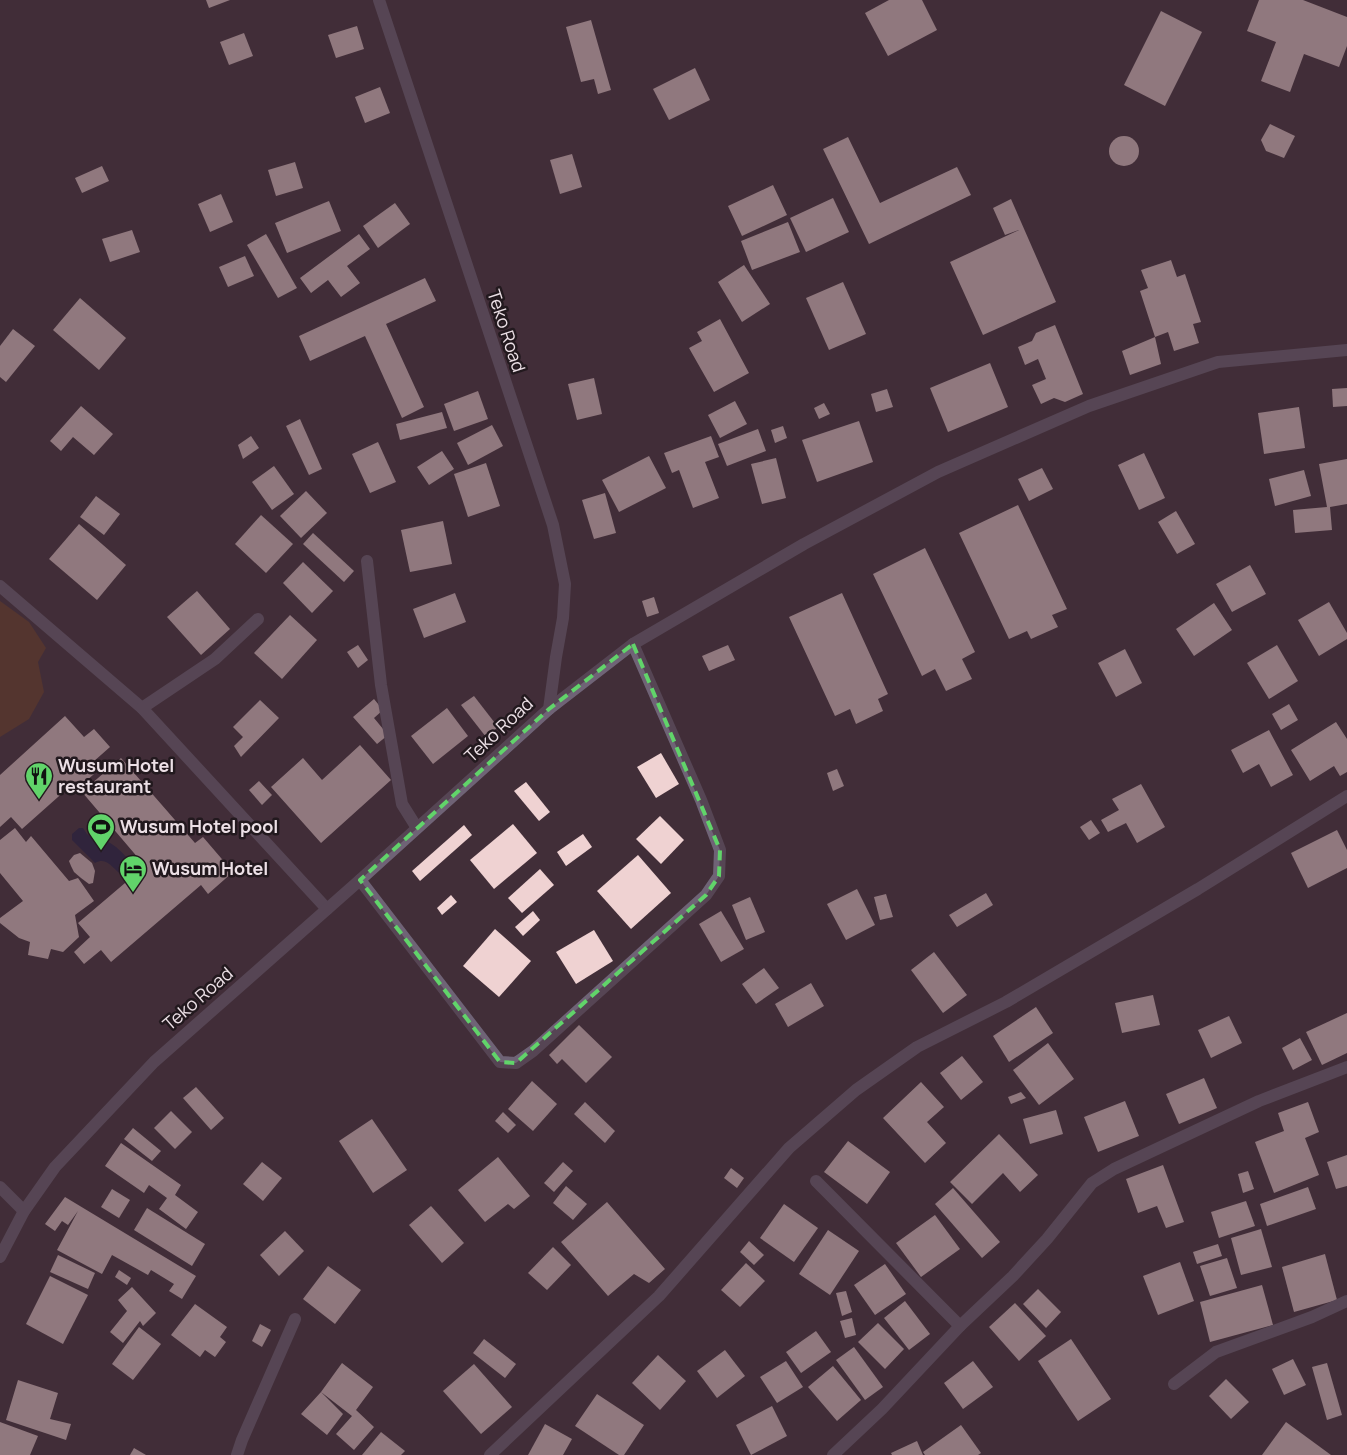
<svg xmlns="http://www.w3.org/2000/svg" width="1347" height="1455" font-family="Manrope,sans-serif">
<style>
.green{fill:#6a3e24}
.water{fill:#1b1940}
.building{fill:#efd2d2}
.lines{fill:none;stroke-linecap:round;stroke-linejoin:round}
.minor{stroke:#6f6376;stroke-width:12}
.tertiary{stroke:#6f6376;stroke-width:12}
.marked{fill:none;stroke:#61d46a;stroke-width:4;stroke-dasharray:10 6;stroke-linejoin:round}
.labels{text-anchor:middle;stroke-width:5;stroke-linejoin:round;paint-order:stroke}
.street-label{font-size:18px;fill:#ece0e6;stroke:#22191e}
.poi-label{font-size:18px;font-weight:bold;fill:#ece0e6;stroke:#22191e;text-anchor:start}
</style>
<rect width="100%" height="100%" fill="#412e38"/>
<polygon class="green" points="0,601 29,622 46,648 38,662 44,692 29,719 0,737"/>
<path class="water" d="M79,828H83L87,834L96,841C110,836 124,855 133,864V871L129,876H123C113,870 108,856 95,863L72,840V834Z"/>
<g class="building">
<polygon points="206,0 230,0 209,8"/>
<polygon points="889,0 922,0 937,30 888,56 865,13"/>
<polygon points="1259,0 1303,0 1347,17 1347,46 1339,67 1304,54 1290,92 1261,81 1276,42 1247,31"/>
<polygon points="1161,11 1202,32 1165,106 1124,85"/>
<polygon points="591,20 611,90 598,94 594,79 581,82 566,27"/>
<polygon points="357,26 364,49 336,58 328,35"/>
<polygon points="244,33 253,56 229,65 220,42"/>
<polygon points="695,68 710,100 669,120 653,89"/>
<polygon points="380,87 390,113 365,123 355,97"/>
<polygon points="1270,124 1295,136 1284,158 1266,151 1261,140"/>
<circle cx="1124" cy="151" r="15"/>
<polygon points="848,137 880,203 957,167 971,195 869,244 823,149"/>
<polygon points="572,154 582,187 560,194 550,160"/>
<polygon points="295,162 303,188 276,196 268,170"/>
<polygon points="102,166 109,181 82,193 75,178"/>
<polygon points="773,185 787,215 742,236 728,206"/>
<polygon points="221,194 233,222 210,232 198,204"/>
<polygon points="833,198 849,232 806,252 790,218"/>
<polygon points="1011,199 1056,302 983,335 950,262 1019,230 1005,235 993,208"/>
<polygon points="329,201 341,231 287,253 275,223"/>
<polygon points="395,203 410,224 378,248 363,226"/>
<polygon points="788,222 800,252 752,270 741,241"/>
<polygon points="132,230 140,252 110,262 102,239"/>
<polygon points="266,234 297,288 278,298 247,245"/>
<polygon points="359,234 370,249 347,266 360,283 341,297 328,280 311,293 300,278"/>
<polygon points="245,256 254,276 228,287 219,267"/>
<polygon points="1171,260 1177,277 1185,274 1201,322 1193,324 1199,343 1174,351 1168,332 1155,337 1161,364 1130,375 1122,351 1155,337 1140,291 1148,288 1141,270"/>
<polygon points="744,265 770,304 742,322 718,282"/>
<polygon points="425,278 436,301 386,324 424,407 402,418 365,336 310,361 299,336"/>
<polygon points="843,282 866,334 829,350 806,298"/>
<polygon points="80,298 126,338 99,370 53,330"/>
<polygon points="720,319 749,373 714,392 689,348 702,341 697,332"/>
<polygon points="1055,325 1083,394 1065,402 1054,398 1041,404 1032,385 1046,379 1038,359 1025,365 1018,347 1032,341 1036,333"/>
<polygon points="13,329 35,346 6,382 0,377 0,346"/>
<polygon points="990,363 1008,407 948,432 930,388"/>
<polygon points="594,378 602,414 577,420 568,384"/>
<polygon points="1347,388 1347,406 1333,407 1332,389"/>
<polygon points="887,389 893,407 876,412 871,394"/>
<polygon points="478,391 488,419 454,431 444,404"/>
<polygon points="735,401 747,424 720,438 708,415"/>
<polygon points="824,403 830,414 819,419 814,408"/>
<polygon points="81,406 113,434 94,455 73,437 61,451 50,441"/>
<polygon points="1299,407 1305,448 1264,454 1258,413"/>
<polygon points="442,412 447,428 400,440 396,424"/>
<polygon points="300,419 322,469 309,475 286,426"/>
<polygon points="859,421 873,462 817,482 802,440"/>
<polygon points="492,425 503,446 468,465 457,443"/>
<polygon points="783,426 787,438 775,443 771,430"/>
<polygon points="758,429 766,451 727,466 718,444"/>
<polygon points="251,436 259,448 243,459 238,445"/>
<polygon points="711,436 719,457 705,462 719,498 693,508 679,470 672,473 664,453"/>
<polygon points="378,442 396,482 370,493 352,454"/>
<polygon points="442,451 454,469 429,485 417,467"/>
<polygon points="1144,453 1165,498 1139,510 1118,465"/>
<polygon points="649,456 666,488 619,512 602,480"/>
<polygon points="776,458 786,498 762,504 751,464"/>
<polygon points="1347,459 1347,504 1330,507 1332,530 1295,533 1293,510 1327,507 1319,464"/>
<polygon points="486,463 500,506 468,517 454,474"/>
<polygon points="274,466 294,494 272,510 252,482"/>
<polygon points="1042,468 1053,489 1029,501 1018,479"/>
<polygon points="1304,470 1311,496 1275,506 1269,479"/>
<polygon points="306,491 327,513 301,538 280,516"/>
<polygon points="605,493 616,533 594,539 582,500"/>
<polygon points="96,496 120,514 104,535 80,517"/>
<polygon points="1018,505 1067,609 1052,615 1058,627 1031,639 1027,631 1009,639 959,533"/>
<polygon points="1176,511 1195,544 1177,554 1158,522"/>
<polygon points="261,515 293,544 266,573 235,544"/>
<polygon points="443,521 452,564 410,572 401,530"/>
<polygon points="79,524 126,565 97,600 49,559"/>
<polygon points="313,533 354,571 344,582 303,544"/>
<polygon points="925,548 975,652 962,659 972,679 946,691 935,669 922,676 873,574"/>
<polygon points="303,562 333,591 312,613 283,583"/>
<polygon points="1250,565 1266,594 1232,612 1216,584"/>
<polygon points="197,591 230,629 201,655 167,617"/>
<polygon points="455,593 466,622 424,638 413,609"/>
<polygon points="842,593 888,694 878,699 883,711 856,724 850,709 835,716 789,617"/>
<polygon points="654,597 659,613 647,617 642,601"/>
<polygon points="1329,602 1347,633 1347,639 1319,656 1298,620"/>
<polygon points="1214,603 1232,630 1194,656 1176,629"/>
<polygon points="290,615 317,640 282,679 254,653"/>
<polygon points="358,645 368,660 358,668 347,652"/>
<polygon points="728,645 735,660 709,671 702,656"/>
<polygon points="1277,645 1298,681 1269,699 1247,663"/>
<polygon points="1125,649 1142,683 1116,697 1098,663"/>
<polygon points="474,696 498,727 486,737 461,705"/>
<polygon points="374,699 383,710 374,718 388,735 377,744 353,717"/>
<polygon points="260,700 279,718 241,757 234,746 243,737 233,727"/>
<polygon points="1289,704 1298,720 1281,730 1272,714"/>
<polygon points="447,708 468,736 433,764 411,736"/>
<polygon points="65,716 84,737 94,729 110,747 93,762 100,769 80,786 76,781 22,829 11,817 0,827 0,775"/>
<polygon points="1336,722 1347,739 1347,772 1340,776 1334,766 1310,781 1291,750"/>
<polygon points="1269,730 1293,775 1271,787 1259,764 1243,773 1231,750"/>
<polygon points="360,745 391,780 321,843 271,787 303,758 322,780"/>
<polygon points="661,753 679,784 656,798 637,767"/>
<polygon points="121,758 195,843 203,837 233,872 208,894 201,885 111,962 101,950 84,964 74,952 90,937 78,923 145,866 82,792"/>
<polygon points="837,769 844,786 833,791 827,773"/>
<polygon points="259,781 272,795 262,805 249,790"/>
<polygon points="526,782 550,812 539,821 514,791"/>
<polygon points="1141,784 1165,827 1137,843 1126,823 1108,832 1101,820 1119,810 1112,799"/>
<polygon points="660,816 684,840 661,864 636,839"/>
<polygon points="1091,820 1100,833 1089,840 1080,827"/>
<polygon points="513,824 537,853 494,889 470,860"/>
<polygon points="464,825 472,835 420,881 412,871"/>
<polygon points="15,828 26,842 31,836 69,881 78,878 94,901 75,915 79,937 63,952 51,949 48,959 28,955 30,942 19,938 0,923 0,918 23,901 0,873 0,840"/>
<polygon points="1337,830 1347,850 1347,868 1308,888 1291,853"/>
<polygon points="583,834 592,847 566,866 557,852"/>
<polygon points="80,853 92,863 95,871 93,883 89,884 81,878 74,872 71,866 69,861 74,855"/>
<polygon points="638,855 671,893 631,929 597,891"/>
<polygon points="540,869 554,885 522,913 508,898"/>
<polygon points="857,889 875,925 846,940 827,904"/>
<polygon points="986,893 993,905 957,927 949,915"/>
<polygon points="886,894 893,917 880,920 874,897"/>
<polygon points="451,895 457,902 442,915 437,908"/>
<polygon points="750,897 765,932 746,940 732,905"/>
<polygon points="533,911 540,920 523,936 515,927"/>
<polygon points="721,911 744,949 721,962 699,924"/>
<polygon points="495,929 531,961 499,997 463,966"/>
<polygon points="594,930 613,961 576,984 556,952"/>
<polygon points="934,952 967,995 943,1013 911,970"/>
<polygon points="764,968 779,988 756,1004 742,984"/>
<polygon points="811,983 824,1006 788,1027 775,1004"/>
<polygon points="1153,995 1160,1025 1122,1033 1115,1003"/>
<polygon points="1036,1007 1053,1033 1009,1062 993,1036"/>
<polygon points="1347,1013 1347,1053 1322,1065 1306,1032"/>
<polygon points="1229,1016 1242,1043 1211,1058 1198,1030"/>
<polygon points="579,1025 612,1057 586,1083 562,1059 557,1064 549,1055"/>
<polygon points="1300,1038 1312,1060 1293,1070 1282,1048"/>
<polygon points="1048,1043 1074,1079 1039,1105 1013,1070"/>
<polygon points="962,1056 983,1082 961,1100 940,1073"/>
<polygon points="1204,1078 1217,1108 1179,1124 1166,1094"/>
<polygon points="532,1081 557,1104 533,1131 508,1109"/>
<polygon points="921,1082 944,1107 927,1122 946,1143 925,1163 883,1118"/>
<polygon points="196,1087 224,1118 211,1130 183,1098"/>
<polygon points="1021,1092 1026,1098 1011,1104 1008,1097"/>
<polygon points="1125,1101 1139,1136 1098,1152 1084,1117"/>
<polygon points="585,1102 615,1131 605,1143 574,1114"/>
<polygon points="1308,1102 1319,1132 1305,1138 1319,1175 1274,1193 1255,1142 1284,1131 1278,1113"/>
<polygon points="1056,1110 1063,1134 1030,1144 1023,1119"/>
<polygon points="171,1111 192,1132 175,1149 154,1128"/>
<polygon points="503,1112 516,1125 508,1133 495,1121"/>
<polygon points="372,1119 407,1170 373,1193 339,1141"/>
<polygon points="133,1128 161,1151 152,1161 124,1139"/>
<polygon points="999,1134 1038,1175 1020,1192 1003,1173 972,1204 950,1182"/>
<polygon points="848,1141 890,1172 867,1204 824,1172"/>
<polygon points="121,1143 181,1185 175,1195 198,1212 186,1229 159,1209 167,1198 149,1185 144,1193 105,1166"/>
<polygon points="1347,1155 1347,1186 1336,1189 1327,1162"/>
<polygon points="498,1157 530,1196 514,1209 508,1204 485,1222 458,1190"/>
<polygon points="262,1162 282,1178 263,1201 243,1184"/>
<polygon points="563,1162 573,1171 554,1192 544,1183"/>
<polygon points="1163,1165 1184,1222 1166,1228 1157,1206 1138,1213 1126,1179"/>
<polygon points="731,1168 744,1178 737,1188 724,1178"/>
<polygon points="1248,1171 1254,1189 1243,1193 1238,1174"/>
<polygon points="566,1186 587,1204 573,1220 553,1203"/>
<polygon points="1308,1187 1316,1209 1267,1226 1260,1204"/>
<polygon points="953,1188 1000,1242 982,1258 935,1204"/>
<polygon points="112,1189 130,1200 119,1218 101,1207"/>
<polygon points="65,1197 196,1276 182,1299 169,1291 174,1284 151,1270 148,1275 112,1255 102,1274 57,1250 78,1211 68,1225 62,1221 55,1231 45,1224"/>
<polygon points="1246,1201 1255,1226 1219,1238 1211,1212"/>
<polygon points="607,1202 665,1269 649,1283 634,1274 608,1296 561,1242"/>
<polygon points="784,1204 818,1228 794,1262 760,1238"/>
<polygon points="431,1206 464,1243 442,1263 409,1225"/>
<polygon points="147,1208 205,1244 192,1266 134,1230"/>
<polygon points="935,1215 960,1249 921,1277 896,1243"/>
<polygon points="1261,1229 1272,1267 1241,1275 1231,1238"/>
<polygon points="828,1230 859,1251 830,1295 799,1274"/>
<polygon points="285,1231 304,1251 279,1276 260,1255"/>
<polygon points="749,1241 764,1255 754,1265 740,1252"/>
<polygon points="1218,1244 1222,1256 1197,1264 1193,1252"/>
<polygon points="553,1247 571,1265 547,1290 528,1273"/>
<polygon points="1325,1254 1337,1300 1294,1312 1282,1267"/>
<polygon points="58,1255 95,1273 88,1289 50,1272"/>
<polygon points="1227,1258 1237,1288 1210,1296 1200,1266"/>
<polygon points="1180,1262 1194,1301 1158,1315 1143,1276"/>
<polygon points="746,1263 765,1281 740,1307 721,1290"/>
<polygon points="885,1264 906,1294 875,1315 854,1285"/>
<polygon points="328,1266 361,1290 335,1324 303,1299"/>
<polygon points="119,1270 131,1278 127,1285 115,1277"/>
<polygon points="50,1276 88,1295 63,1344 26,1324"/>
<polygon points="1262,1285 1273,1325 1210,1342 1200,1302"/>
<polygon points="132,1287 156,1313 143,1326 140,1321 123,1343 110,1332 127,1311 118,1300"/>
<polygon points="1038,1289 1061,1312 1046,1328 1023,1304"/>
<polygon points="846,1291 852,1312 842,1316 836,1293"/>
<polygon points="905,1301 930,1334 909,1350 884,1318"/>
<polygon points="1015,1303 1046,1336 1019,1361 989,1327"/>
<polygon points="195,1304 227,1327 220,1337 226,1342 215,1357 205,1350 200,1357 171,1335"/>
<polygon points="852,1318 856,1335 845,1338 840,1321"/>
<polygon points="878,1323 904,1349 885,1369 858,1342"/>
<polygon points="260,1324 271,1330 262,1347 252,1341"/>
<polygon points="139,1327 161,1344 133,1380 112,1364"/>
<polygon points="816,1331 831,1352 801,1373 786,1352"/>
<polygon points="484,1339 516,1364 505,1378 473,1353"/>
<polygon points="1071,1339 1111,1399 1078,1421 1038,1361"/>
<polygon points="854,1347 883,1387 865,1400 836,1360"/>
<polygon points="725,1350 745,1376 717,1398 697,1371"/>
<polygon points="658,1355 686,1381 660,1410 632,1383"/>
<polygon points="1293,1359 1306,1385 1284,1395 1272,1369"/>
<polygon points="786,1361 803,1387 777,1403 760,1377"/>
<polygon points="973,1361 993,1387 963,1409 944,1383"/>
<polygon points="342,1363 373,1387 356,1410 374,1427 354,1450 336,1434 352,1416 321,1392 343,1414 327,1435 301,1414 321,1392"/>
<polygon points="1327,1363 1342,1415 1327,1420 1312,1367"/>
<polygon points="474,1364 512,1407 481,1434 443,1391"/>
<polygon points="833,1366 861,1400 837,1421 808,1387"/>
<polygon points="1226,1379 1249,1402 1231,1419 1209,1396"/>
<polygon points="18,1380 58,1393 50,1419 71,1424 66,1440 6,1420"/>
<polygon points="597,1394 644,1425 624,1455 619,1455 575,1426"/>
<polygon points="772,1406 787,1436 751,1455 736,1425"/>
<polygon points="0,1422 38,1436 30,1455 0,1455"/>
<polygon points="1286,1422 1331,1455 1262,1455"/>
<polygon points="545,1424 572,1439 563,1455 528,1455"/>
<polygon points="961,1425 981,1453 978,1455 925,1455 923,1452"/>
<polygon points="381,1432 405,1451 401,1455 362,1455"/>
<polygon points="917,1441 923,1455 892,1455 891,1453"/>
<polygon points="134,1448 146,1455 130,1455"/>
</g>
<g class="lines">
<g class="minor">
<polyline points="367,561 381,685 402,804 417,828"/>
<polyline points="0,586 142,708 327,909"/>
<polyline points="142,708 215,659 258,619"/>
<polyline points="360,880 500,1062 516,1063 533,1051 706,895 719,876 720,850 701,800 633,644"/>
<polyline points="816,1181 960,1326"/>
<polyline points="0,1187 24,1211"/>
<polyline points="1174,1384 1216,1352 1312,1317 1347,1301"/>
<polyline points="237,1455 242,1440 295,1319"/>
<polyline points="490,1455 659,1296 789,1148 856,1090 917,1047 1006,1002 1198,889 1347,796"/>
<polyline points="833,1455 882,1409 960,1326 1013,1276 1047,1239 1092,1183 1114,1169 1259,1101 1347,1067"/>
</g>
<g class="tertiary">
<polyline points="549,709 633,644 804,544 938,472 1089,406 1218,362 1347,350"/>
<polyline points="0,1257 24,1211 55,1167 154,1062 360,880 549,709 556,657 563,618 565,584 553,525 379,0"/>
</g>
</g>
<path d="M0 0H1347V1455H0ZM633,644L720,850L719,876L706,895L516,1063L500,1062L360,880L549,709Z" fill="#412e38" fill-opacity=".55" fill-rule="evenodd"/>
<path class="marked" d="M633,644L720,850L719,876L706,895L516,1063L500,1062L360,880L549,709Z"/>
<defs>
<g id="restaurant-pin" transform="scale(1.4375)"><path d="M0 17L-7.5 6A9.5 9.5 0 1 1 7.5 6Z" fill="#61d46a" stroke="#22191e"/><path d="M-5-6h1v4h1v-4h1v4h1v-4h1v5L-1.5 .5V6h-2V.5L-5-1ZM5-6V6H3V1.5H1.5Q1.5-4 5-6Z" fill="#111"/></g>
<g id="stadium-pin" transform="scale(1.4375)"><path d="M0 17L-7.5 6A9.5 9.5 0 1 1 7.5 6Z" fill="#61d46a" stroke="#22191e"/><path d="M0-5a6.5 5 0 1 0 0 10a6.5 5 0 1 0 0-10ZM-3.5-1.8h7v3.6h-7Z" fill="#111"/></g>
<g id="hotel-pin" transform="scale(1.4375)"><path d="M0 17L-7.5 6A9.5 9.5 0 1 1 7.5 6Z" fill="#61d46a" stroke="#22191e"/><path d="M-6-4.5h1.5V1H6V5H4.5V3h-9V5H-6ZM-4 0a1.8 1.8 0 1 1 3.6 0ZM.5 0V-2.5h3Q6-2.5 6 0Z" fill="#111"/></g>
</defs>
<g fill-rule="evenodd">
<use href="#restaurant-pin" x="39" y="776"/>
<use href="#stadium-pin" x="101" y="827"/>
<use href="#hotel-pin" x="133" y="869"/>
</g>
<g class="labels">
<g class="street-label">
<text transform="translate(506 331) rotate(72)" y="6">Teko Road</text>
<text transform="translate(499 730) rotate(-43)" y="6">Teko Road</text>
<text transform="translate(198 999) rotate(-41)" y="6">Teko Road</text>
</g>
<g class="poi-label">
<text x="58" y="772">Wusum Hotel<tspan x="58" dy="21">restaurant</tspan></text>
<text x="120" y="833">Wusum Hotel pool</text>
<text x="152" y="875">Wusum Hotel</text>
</g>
</g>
</svg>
